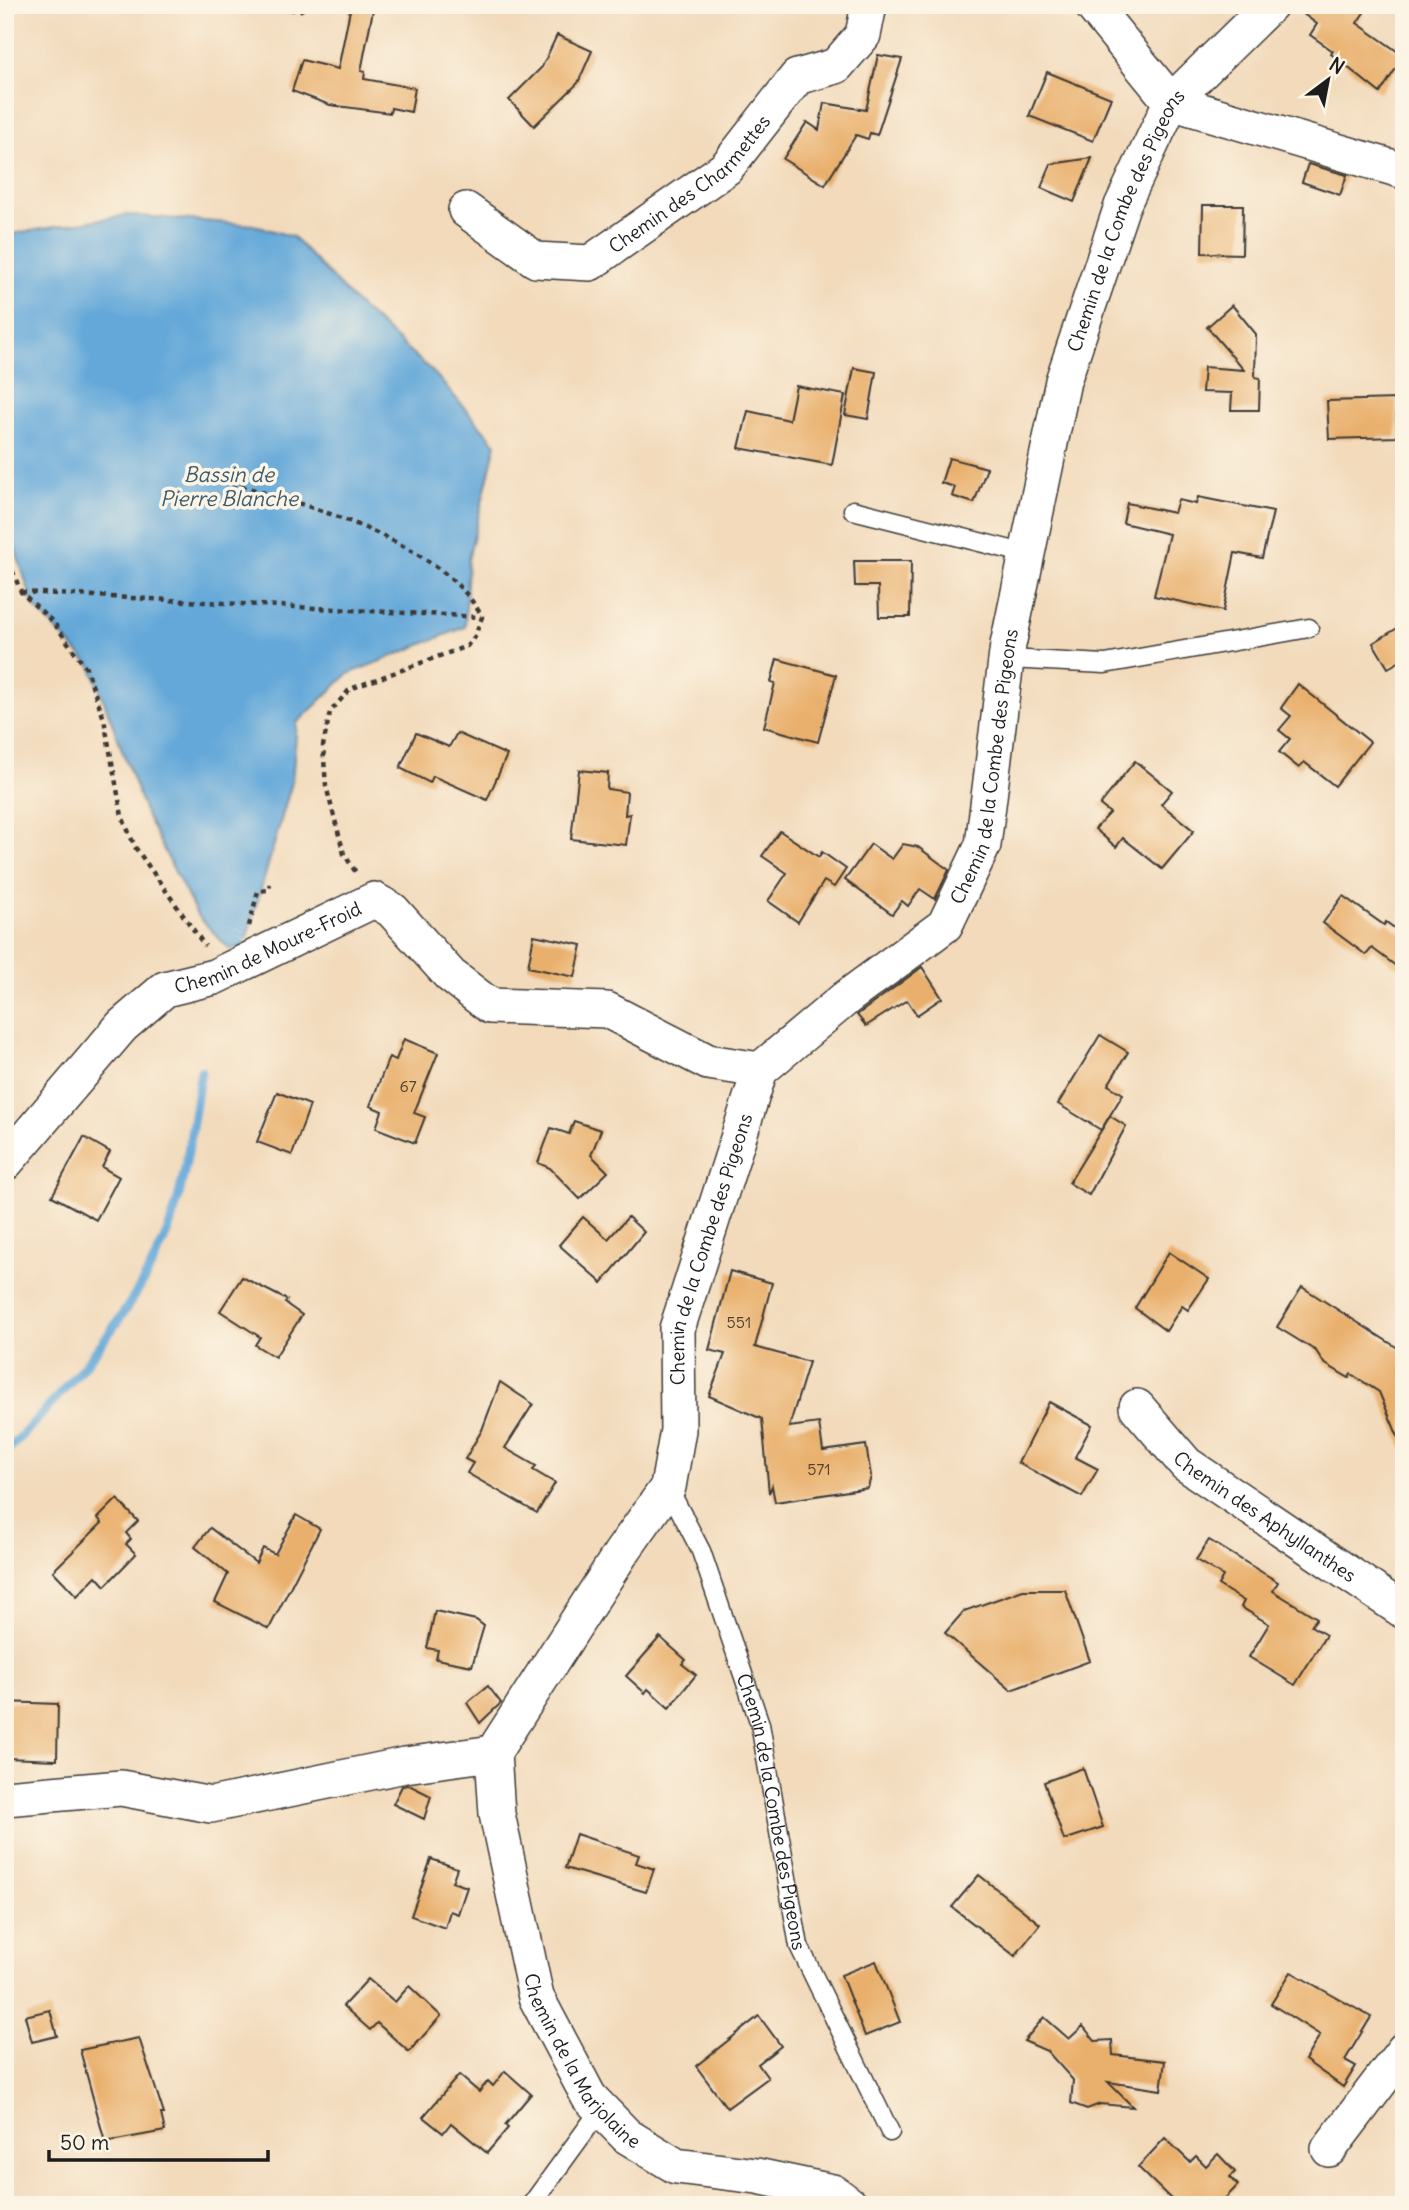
<svg xmlns="http://www.w3.org/2000/svg" width="1409" height="2210" font-family="Delius,sans-serif">
<style>
.water{fill:#64a8d9;stroke:#40627a;stroke-width:2}
.lines{fill:none;stroke-linecap:round;stroke-linejoin:round}
.stream{stroke:#64a8d9;stroke-width:9}
.building{fill:#e9b06d}
.lane-casing{stroke:#3c3834;stroke-width:21}
.street-casing{stroke:#3c3834;stroke-width:38}
.path{stroke:#3c3834;stroke-width:4.5;stroke-dasharray:5 5;stroke-linecap:butt}
.lane{stroke:#fff;stroke-width:18}
.street{stroke:#fff;stroke-width:35}
.labels{text-anchor:middle;stroke-width:7;stroke-linejoin:round;paint-order:stroke}
.number-label{font-size:16px;fill:#4f4130}
.street-label{font-size:19px;fill:#1c1c1c;stroke:#fcf5e5}
.water-label{font-size:21px;font-style:italic;fill:#3c5b71;stroke:#fcf5e5}
</style>
<rect width="100%" height="100%" fill="#fcf5e5"/>
<filter id="ink" filterUnits="userSpaceOnUse"><feTurbulence type="fractalNoise" baseFrequency=".0143" numOctaves="2"/><feDisplacementMap in="SourceGraphic" scale="14" xChannelSelector="R" yChannelSelector="G"/><feConvolveMatrix kernelMatrix="1 2 1 2 8 2 1 2 1" color-interpolation-filters="sRGB"/></filter>
<filter id="wash" filterUnits="userSpaceOnUse"><feTurbulence type="fractalNoise" baseFrequency=".00686" numOctaves="4" result="noise"/><feDisplacementMap in="SourceGraphic" scale="28" xChannelSelector="R" yChannelSelector="G"/><feGaussianBlur stdDeviation="1.57" result="paint"/><feColorMatrix in="noise" values="0 0 0 0 0 0 0 0 0 0 0 0 0 0 0 0 0 1.4 0 .05"/><feComposite in="paint" operator="in"/></filter>
<g filter="url(#wash)">
<rect width="100%" height="100%" fill="#f2dabb"/>
<polygon class="water" points="127,215 254,225 293,237 357,304 435,374 496,444 468,560 465,627 348,674 297,723 292,782 244,948 229,949 197,915 146,815 91,666 34,607 5,517 5,235"/>
<g class="lines">
<path class="stream" d="M5,1453C66,1390 133,1316 167,1233C185,1188 193,1119 201,1071"/>
</g>
<g id="blocks">
<g class="building">
<polygon points="351,5 374,5 361,71 365,72 364,79 415,88 411,112 391,108 390,113 330,105 292,91 302,60 338,69"/>
<polygon points="1291,5 1369,5 1357,23 1404,56 1380,93 1331,54 1333,51 1310,35 1317,24"/>
<polygon points="557,35 592,51 578,83 534,126 509,100 542,67"/>
<polygon points="878,55 902,59 877,135 870,133 868,139 856,135 825,185 783,159 807,122 819,130 824,103 866,110"/>
<polygon points="1047,72 1111,98 1093,141 1029,116"/>
<polygon points="1092,158 1074,202 1041,188 1051,164"/>
<polygon points="1308,164 1347,175 1340,195 1302,182"/>
<polygon points="1203,205 1243,205 1242,254 1202,253"/>
<polygon points="1232,305 1256,334 1255,377 1260,378 1259,410 1231,410 1232,393 1202,392 1204,367 1244,370 1207,327"/>
<polygon points="854,368 876,372 868,419 845,415"/>
<polygon points="796,386 845,395 832,465 739,448 748,411 789,420"/>
<polygon points="1396,399 1397,437 1329,439 1327,401"/>
<polygon points="949,458 987,468 974,503 952,496 955,487 941,483"/>
<polygon points="1198,497 1273,512 1262,558 1235,553 1223,611 1154,596 1169,534 1123,523 1127,503 1174,513 1178,500 1196,504"/>
<polygon points="854,561 911,561 910,617 879,617 878,586 855,586"/>
<polygon points="1404,624 1404,659 1388,668 1373,643"/>
<polygon points="777,659 836,675 818,742 764,727 775,683 771,682"/>
<polygon points="1298,684 1370,742 1335,786 1304,762 1299,768 1279,752 1290,739 1279,730 1291,716 1281,708"/>
<polygon points="416,733 449,747 457,733 507,755 487,800 433,776 430,783 400,768"/>
<polygon points="1135,761 1172,791 1161,804 1194,831 1162,869 1123,838 1116,847 1095,829 1110,813 1100,805"/>
<polygon points="579,770 608,773 607,789 627,792 625,815 630,814 626,845 571,839"/>
<polygon points="780,831 819,857 822,852 846,869 834,887 824,881 798,922 768,901 787,873 762,856"/>
<polygon points="871,844 892,859 903,844 918,847 949,870 935,899 920,889 908,906 902,901 892,914 845,880"/>
<polygon points="1343,896 1384,925 1386,922 1404,935 1404,972 1372,948 1366,955 1323,923"/>
<polygon points="534,935 582,945 575,977 528,967"/>
<polygon points="922,967 942,998 917,1015 907,1000 866,1026 857,1015"/>
<polygon points="1100,1035 1128,1052 1108,1085 1123,1094 1101,1130 1058,1104"/>
<polygon points="404,1039 438,1053 414,1113 425,1117 415,1143 376,1128 382,1111 370,1106 389,1057 396,1060"/>
<polygon points="277,1092 310,1105 292,1155 257,1142"/>
<polygon points="1110,1116 1126,1126 1089,1195 1069,1183"/>
<polygon points="574,1121 601,1130 591,1155 608,1172 580,1199 550,1168 538,1163 551,1128 569,1134"/>
<polygon points="84,1137 110,1152 102,1167 119,1177 96,1220 52,1196"/>
<polygon points="583,1217 608,1239 628,1217 644,1232 602,1283 559,1245"/>
<polygon points="1169,1252 1209,1279 1188,1310 1182,1306 1166,1331 1135,1308"/>
<polygon points="730,1271 772,1283 755,1347 809,1362 789,1427 819,1423 823,1451 866,1445 871,1476 868,1488 775,1502 772,1486 769,1493 762,1419 709,1396 725,1354 709,1350"/>
<polygon points="242,1277 287,1300 285,1303 302,1315 275,1357 255,1345 260,1337 220,1311"/>
<polygon points="1302,1287 1404,1352 1404,1451 1379,1392 1351,1374 1349,1378 1324,1363 1316,1351 1277,1327"/>
<polygon points="500,1382 533,1404 505,1448 536,1466 533,1470 555,1483 537,1513 467,1473 473,1463 465,1459 482,1430"/>
<polygon points="1049,1402 1092,1425 1075,1457 1098,1469 1082,1497 1018,1463"/>
<polygon points="117,1499 138,1521 126,1533 131,1539 126,1544 136,1554 105,1586 96,1576 77,1596 53,1571 102,1523 98,1518"/>
<polygon points="296,1515 320,1529 269,1629 215,1602 228,1574 195,1547 210,1528 256,1563 263,1548 275,1554"/>
<polygon points="1209,1540 1278,1582 1273,1591 1317,1618 1311,1626 1326,1635 1295,1685 1249,1657 1269,1624 1241,1607 1244,1601 1218,1585 1223,1576 1196,1560"/>
<polygon points="1023,1590 1065,1590 1090,1661 1011,1690 945,1633 964,1611"/>
<polygon points="435,1611 476,1620 484,1626 472,1666 436,1659 438,1650 427,1648"/>
<polygon points="660,1637 686,1660 682,1664 696,1675 669,1708 648,1689 645,1693 626,1676"/>
<polygon points="488,1686 501,1703 480,1723 467,1703"/>
<polygon points="5,1702 58,1704 57,1760 5,1758"/>
<polygon points="1083,1768 1103,1827 1064,1840 1044,1782"/>
<polygon points="409,1785 431,1796 424,1819 393,1804 402,1786"/>
<polygon points="576,1834 639,1855 636,1863 654,1869 646,1892 565,1868"/>
<polygon points="431,1859 457,1868 452,1882 467,1887 458,1914 450,1911 445,1928 411,1916"/>
<polygon points="979,1875 1040,1924 1015,1956 952,1907"/>
<polygon points="876,1961 900,2022 865,2036 841,1975"/>
<polygon points="1291,1972 1371,2017 1345,2060 1356,2066 1343,2087 1305,2060 1320,2035 1271,2004"/>
<polygon points="368,1979 395,2002 409,1986 441,2016 409,2052 377,2023 370,2030 343,2006"/>
<polygon points="50,2010 57,2036 32,2042 25,2016"/>
<polygon points="759,2016 781,2046 758,2064 768,2078 727,2108 696,2066"/>
<polygon points="1044,2017 1069,2039 1083,2026 1095,2041 1112,2040 1113,2055 1165,2061 1161,2090 1108,2082 1133,2107 1100,2104 1087,2109 1071,2103 1073,2080 1047,2051 1024,2041"/>
<polygon points="139,2038 164,2114 161,2114 165,2131 105,2142 80,2050"/>
<polygon points="505,2071 531,2094 505,2125 508,2128 487,2153 451,2123 443,2133 423,2117 459,2075 479,2092 488,2081 493,2086"/>
<polygon points="1165,2138 1190,2162 1196,2156 1206,2166 1218,2154 1235,2172 1230,2177 1238,2185 1219,2205 1177,2205 1138,2167"/>
</g>
</g>
</g>
<g filter="url(#ink)">
<use href="#blocks" fill-opacity="0" stroke="#3c3834" stroke-width="2"/>
<g class="lines">
<g class="lane-casing">
<g id="lane">
<polyline points="853,510 1027,554"/>
<polyline points="1006,659 1105,664 1309,628"/>
<path id="s1" d="M668,1487L701,1551L760,1724L799,1946L890,2132"/>
<polyline points="531,2205 601,2109"/>
</g>
</g>
<g class="street-casing">
<g id="street">
<polyline points="1092,5 1171,102 1404,171"/>
<path id="s2" d="M466,210L536,260L590,263L726,168L797,77L836,66L863,35L869,5"/>
<path id="s3" d="M5,1163L122,1026L165,989L214,977L374,900L392,910L450,975L490,1006L607,1010L708,1062L760,1070"/>
<path id="s4" d="M1137,1407L1186,1464L1404,1611"/>
<path id="s5" d="M493,1753L497,1814L536,1997L589,2097L627,2136L676,2166L757,2176L833,2192L850,2205"/>
<path id="s6" d="M5,1798L121,1788L211,1805L405,1765L493,1753L621,1553L668,1487L678,1430L677,1329L760,1070L846,998L945,925L983,845L1008,645L1063,381L1122,206L1171,102L1270,5"/>
<polyline points="1329,2149 1404,2050"/>
</g>
</g>
<g class="path">
<polyline points="270,5 299,11 309,5"/>
<path d="M212,478C292,500 442,539 482,617L475,636L467,646L350,689L330,712L323,746L326,786L344,854L357,874"/>
<polyline points="5,552 21,592 54,623 86,668 104,719 122,816 135,847 205,946"/>
<polyline points="21,592 481,617"/>
<polyline points="249,926 258,891 268,890 270,884"/>
</g>
<use href="#lane" class="lane"/>
<use href="#street" class="street"/>
</g>
</g>
<g class="labels">
<g class="number-label">
<text x="408" y="1092">67</text>
<text x="739" y="1328">551</text>
<text x="819" y="1475">571</text>
</g>
<g class="street-label">
<text dy="7" stroke="none"><textPath href="#s2" startOffset="268">Chemin des Charmettes</textPath></text>
<text dy="7" stroke="none"><textPath href="#s6" startOffset="2212">Chemin de la Combe des Pigeons</textPath></text>
<text dy="7" stroke="none"><textPath href="#s6" startOffset="1645">Chemin de la Combe des Pigeons</textPath></text>
<text dy="7" stroke="none"><textPath href="#s3" startOffset="348">Chemin de Moure-Froid</textPath></text>
<text dy="7" stroke="none"><textPath href="#s6" startOffset="1057">Chemin de la Combe des Pigeons</textPath></text>
<text dy="7" stroke="none"><textPath href="#s4" startOffset="170">Chemin des Aphyllanthes</textPath></text>
<text dy="7" stroke="none"><textPath href="#s1" startOffset="343">Chemin de la Combe des Pigeons</textPath></text>
<text dy="7" stroke="none"><textPath href="#s5" startOffset="327">Chemin de la Marjolaine</textPath></text>
</g>
<g class="water-label">
<text x="229" y="482">Bassin de<tspan x="229" dy="24">Pierre Blanche</tspan></text>
</g>
</g>
<rect width="1409" height="2210" fill="none" stroke="#fcf5e5" stroke-width="28"/>
<g transform="translate(1328 80) rotate(32)" stroke="#fcf5e5" stroke-width="5" paint-order="stroke">
<path d="M0-5L12 26L0 18L-12 26Z" fill="#1c1c1c"/>
<text y="-10" font-size="19" font-weight="bold" text-anchor="middle" fill="#1c1c1c">N</text>
</g>
<path d="M49 2150v10h219v-10" fill="none" stroke="#1c1c1c" stroke-width="3.5"/>
<text x="60" y="2150" font-size="21" fill="#1c1c1c" stroke="#fcf5e5" stroke-width="5" paint-order="stroke">50 m</text>
</svg>
